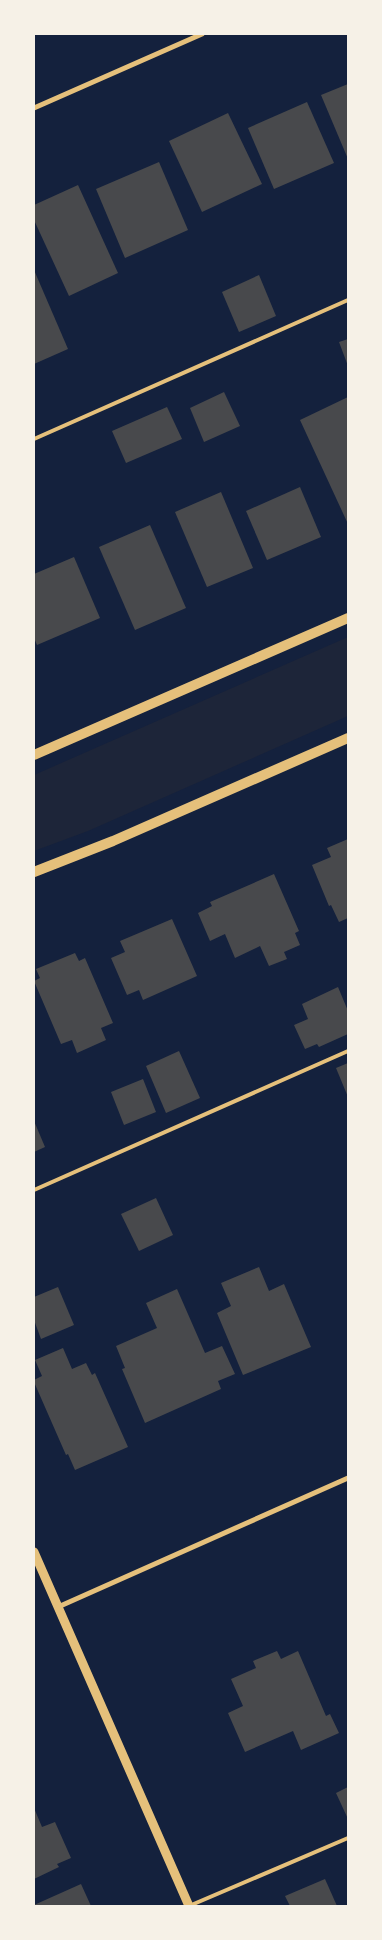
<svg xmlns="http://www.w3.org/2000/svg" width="382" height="1940" font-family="'Crimson Pro',serif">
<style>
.green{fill:#1d2539}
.building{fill:#48494c}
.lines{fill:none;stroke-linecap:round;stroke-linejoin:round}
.service{stroke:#e5c07b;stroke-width:4}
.minor{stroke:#e5c07b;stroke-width:5}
.tertiary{stroke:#e5c07b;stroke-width:9}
.secondary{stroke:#e5c07b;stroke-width:10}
</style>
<rect width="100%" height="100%" fill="#14213d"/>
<polygon class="green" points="348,637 348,716 88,831 34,851 34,775"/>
<g class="building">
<polygon points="348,84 348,159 321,95"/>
<polygon points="307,102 334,163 274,189 248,128"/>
<polygon points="228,113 262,184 202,212 169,141"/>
<polygon points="159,162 188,230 125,258 96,189"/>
<polygon points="78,185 118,273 69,296 34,220 34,205"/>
<polygon points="34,270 68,349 34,364"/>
<polygon points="259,275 276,316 239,332 222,292"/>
<polygon points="348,339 348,366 339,342"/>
<polygon points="224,392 240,426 204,442 190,408"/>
<polygon points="348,397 348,524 300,420"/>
<polygon points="167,407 182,439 126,463 112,431"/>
<polygon points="300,487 321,537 267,560 246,511"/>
<polygon points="221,492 253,568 207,587 175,512"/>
<polygon points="150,525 186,608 135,630 99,547"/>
<polygon points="74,557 100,618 37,645 34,638 34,574"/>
<polygon points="348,839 348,918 339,922 331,905 329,906 312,865 331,857 327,848"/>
<polygon points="274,874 299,931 295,933 300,945 284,952 287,959 269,966 260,946 235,958 225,934 210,941 198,913 212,906 210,902"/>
<polygon points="172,919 197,976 143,1000 139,990 127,995 111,958 125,952 120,941"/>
<polygon points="75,953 79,961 85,958 113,1023 101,1028 106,1040 77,1053 72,1040 61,1044 34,981 40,978 36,969"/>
<polygon points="338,987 348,1011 348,1034 319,1047 317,1044 305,1049 294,1025 308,1019 302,1004"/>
<polygon points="179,1051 200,1098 166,1113 146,1066"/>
<polygon points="348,1063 348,1097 336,1068"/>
<polygon points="143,1079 156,1112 124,1125 111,1092"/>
<polygon points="34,1121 45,1147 34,1152"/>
<polygon points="156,1198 173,1235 139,1251 121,1214"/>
<polygon points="259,1267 269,1291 284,1284 311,1347 243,1375 217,1313 231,1306 221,1283"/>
<polygon points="58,1287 74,1325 41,1339 34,1320 34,1297"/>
<polygon points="177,1289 205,1353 222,1346 235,1374 218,1381 221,1389 145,1423 122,1369 125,1368 116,1346 157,1328 146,1303"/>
<polygon points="63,1348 72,1369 86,1363 92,1375 95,1373 128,1447 75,1470 68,1454 66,1455 34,1382 34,1380 42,1376 35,1360"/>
<polygon points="277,1651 281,1659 298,1651 326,1716 330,1714 339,1733 301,1750 293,1731 245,1752 228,1713 243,1706 231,1679 256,1668 253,1661"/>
<polygon points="348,1787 348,1819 336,1793"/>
<polygon points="34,1808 42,1827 55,1822 71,1858 57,1864 59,1867 34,1879"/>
<polygon points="325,1879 337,1906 290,1906 285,1896"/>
<polygon points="81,1884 91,1906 34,1906 34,1905"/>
</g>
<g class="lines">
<g class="service">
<polyline points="34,439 348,300"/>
<polyline points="34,1190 348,1051"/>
<polyline points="189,1906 348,1838"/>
</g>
<g class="minor">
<polyline points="34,108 202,34"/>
<polyline points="58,1607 348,1478"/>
</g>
<polyline class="tertiary" points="34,1552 189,1906"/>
<g class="secondary">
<polyline points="34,755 348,618"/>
<polyline points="34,872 113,841 348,738"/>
</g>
</g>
<rect width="382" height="1940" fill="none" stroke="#f6f1e7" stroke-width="70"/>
</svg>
